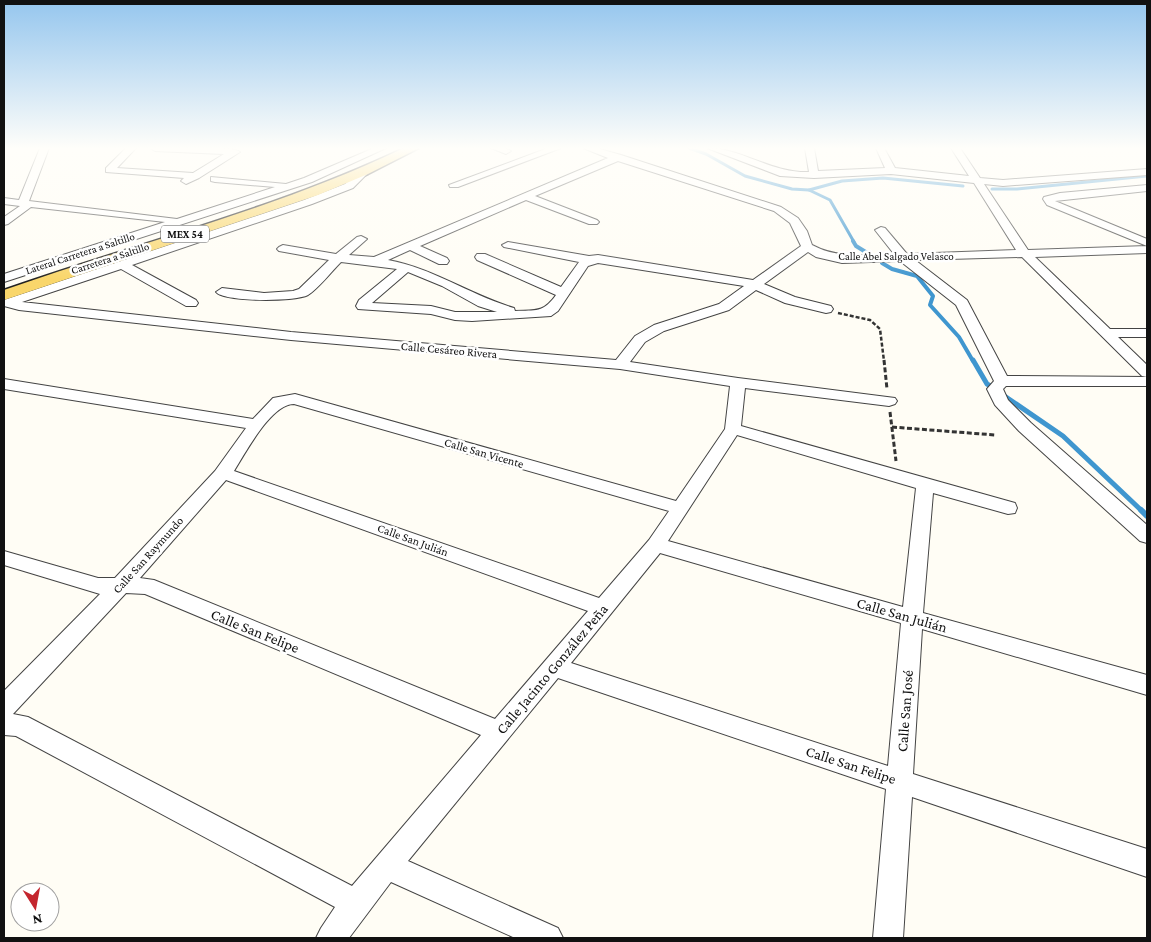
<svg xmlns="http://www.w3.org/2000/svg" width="1151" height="942" font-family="'Crimson Pro',serif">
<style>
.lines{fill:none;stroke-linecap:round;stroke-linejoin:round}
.stream-far3{stroke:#3f96cf;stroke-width:3}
.stream-far2{stroke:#3f96cf;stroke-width:4}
.stream-far1{stroke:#3f96cf;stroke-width:5}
.stream{stroke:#3f96cf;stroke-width:6}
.minor-casing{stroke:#444;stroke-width:2}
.major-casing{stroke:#222;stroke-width:3}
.path-far1{stroke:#333;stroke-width:2.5;stroke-dasharray:4 2;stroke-linecap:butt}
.path{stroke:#333;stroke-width:3;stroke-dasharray:5 2.5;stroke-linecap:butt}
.minor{fill:#fff;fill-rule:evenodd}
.major{fill:#f9d66b;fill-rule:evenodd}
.labels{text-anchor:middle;stroke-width:5;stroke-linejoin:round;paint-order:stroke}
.shield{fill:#fff;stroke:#585858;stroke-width:1}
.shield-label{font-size:11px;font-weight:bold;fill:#111}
.far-street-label{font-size:11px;fill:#111;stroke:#fff}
.street-label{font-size:12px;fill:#111;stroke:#fff}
.near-street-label{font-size:15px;fill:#111;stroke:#fff}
</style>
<rect width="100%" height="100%" fill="#fffdf5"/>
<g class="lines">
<g class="stream-far3">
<polyline points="689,148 706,154 745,176 792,189 809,190 842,181 883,178 963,186"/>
<polyline points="992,189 1017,189 1147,176"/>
<polyline points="809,190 830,200 854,242"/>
</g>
<g class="stream-far2">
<polyline points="853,241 856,246 869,254"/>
<polyline points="882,263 892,269 917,276 933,296 930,305 959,337 973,361"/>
</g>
<g class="stream-far1">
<polyline points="973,360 987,384 994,388"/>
<polyline points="1003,395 1063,436 1142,511"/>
</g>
<polyline class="stream" points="1141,510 1147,516"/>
<g class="minor-casing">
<g id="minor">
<polygon points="40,148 49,148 29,201 177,219 275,187 215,182 211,181 211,177 286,184 304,178 374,148 386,148 312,182 4,282 4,274 165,222 31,207 8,224 4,225 4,217 20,206 4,204 4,198 19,200"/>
<path d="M126,148H136L117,168L193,173L224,154L155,151L150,148C165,148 231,145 240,152L199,178L186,184L181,181L184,178L106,172V168Z"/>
<polygon points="491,148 505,148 511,151 506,154"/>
<polygon points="548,148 561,148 458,187 450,187 449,185"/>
<path d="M583,148H596L621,155L781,207L798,218L807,231L812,245C838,259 866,255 894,254L875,230L881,227L885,228L907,254L1016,250L974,183L891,174L814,178L780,176L707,148C742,148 770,173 809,172L805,148H814L818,171L885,168L876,148H884L895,168L969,176L951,148H960L980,178L1003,180L1147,169V175L1003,186L984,184L1028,250L1147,246L1047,205L1043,199L1044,197L1060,193L1147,185V191L1055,201L1147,239V253L1035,257L1110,329H1147V337H1118L1147,365V386H1006L1003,389L1008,400L1031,423L1147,525V543L1140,541L1019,431L995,405L987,389L994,381L956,305L900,261L842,263L816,257L808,252L764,284L795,297L831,306L833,309L831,312L826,313L785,303L756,290L729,310L664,331L645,342L630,362L738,378L895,398L897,401L895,404L889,406L745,388L741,426L1015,503L1017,508L1015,513L1008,514L933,493L923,613L1147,675V695L922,629L913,774L1147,849V877L912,797L903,938H873L886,789L558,678L408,861L558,928L563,938H515L391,882L349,938H316L321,928L335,907L16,736L4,735V691L100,594L4,565V551L98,578H115L215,471L246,428L4,389V379L253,419L273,398L295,394L676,501L725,429L730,386L620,369L291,340L19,310L4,306V300L304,200L345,184L365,168L370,171L353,188L312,204L132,265L196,300L198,303L196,306H186L121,269L22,302L291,332L616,360L635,336L654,325L719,304L744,286L598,263L588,266L558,311L551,316L472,321L455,320L431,314L358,309L356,306L359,300L397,269L341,262C332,271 318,289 308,295C295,302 224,302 216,292L222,288L264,293L293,291L299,289L329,260L279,251L277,249L279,247L283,245L336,254L357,237L361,236L367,239L349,255L374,257L608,158ZM618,161L774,211L790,223L801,246L753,280L598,255L589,256L508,242L502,245L504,247L579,262L561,287L485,254H477L475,257L477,260L556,295C543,313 536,310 515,311L514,308C470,295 433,268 388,260L410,250L439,264H447L449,261L447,258L420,246L526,200L589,224H597L599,222L597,220L535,196ZM1022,257L1142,376L1147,377L1007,376L967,300L915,260ZM408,272L442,286L478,306L497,312H455L431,306L372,303ZM294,404L669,511L649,540L599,598L234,471C246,452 271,404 294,404ZM737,435L916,488L903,607L668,541ZM226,480L588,611L495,719L154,580L140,578ZM660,553L901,623L888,766L571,663ZM126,593L145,594L481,735L352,886L28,717L13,714Z"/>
</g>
</g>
<g class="major-casing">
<path id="major" d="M404,148H419L368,174L318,195L4,300V290C138,243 276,209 404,148Z"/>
</g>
<polyline class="path-far1" points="838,313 870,320 880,329 884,361"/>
<g class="path">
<polyline points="884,360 887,389"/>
<polyline points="890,412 896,461"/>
<polyline points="892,427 995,435"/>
</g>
<use href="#minor" class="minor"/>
<use href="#major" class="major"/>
</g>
<linearGradient id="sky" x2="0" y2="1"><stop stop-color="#95c6ee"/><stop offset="0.53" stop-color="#fffefa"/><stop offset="1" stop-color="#fffefa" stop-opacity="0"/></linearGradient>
<rect width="1151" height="280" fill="url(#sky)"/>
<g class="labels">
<rect class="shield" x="161" y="225.5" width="48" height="17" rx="4"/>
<g class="shield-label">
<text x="185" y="238">MEX 54</text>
</g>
<g class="far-street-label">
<text transform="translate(80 253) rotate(-18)" y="4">Lateral Carretera a Saltillo</text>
<text x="896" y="260">Calle Abel Salgado Velasco</text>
<text transform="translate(110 258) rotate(-18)" y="4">Carretera a Saltillo</text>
</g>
<g class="street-label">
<text transform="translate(449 350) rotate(5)" y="4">Calle Cesáreo Rivera</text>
<text transform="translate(484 453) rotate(16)" y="4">Calle San Vicente</text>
<text transform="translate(413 540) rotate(20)" y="4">Calle San Julián</text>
<text transform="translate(148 555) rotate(-48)" y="4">Calle San Raymundo</text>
</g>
<g class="near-street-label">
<text transform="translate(902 615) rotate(16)" y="5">Calle San Julián</text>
<text transform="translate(255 631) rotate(22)" y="5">Calle San Felipe</text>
<text transform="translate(552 669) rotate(-50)" y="5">Calle Jacinto González Peña</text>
<text transform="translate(905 711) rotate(-86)" y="5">Calle San José</text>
<text transform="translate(851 765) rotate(18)" y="5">Calle San Felipe</text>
</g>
</g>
<rect width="1151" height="942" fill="none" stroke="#111111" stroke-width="10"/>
<g transform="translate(35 907) rotate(169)"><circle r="24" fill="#ffffff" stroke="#a0a0a0"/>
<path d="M0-4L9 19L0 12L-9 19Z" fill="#c4262e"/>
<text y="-8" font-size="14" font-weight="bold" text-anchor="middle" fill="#111111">N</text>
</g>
</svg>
